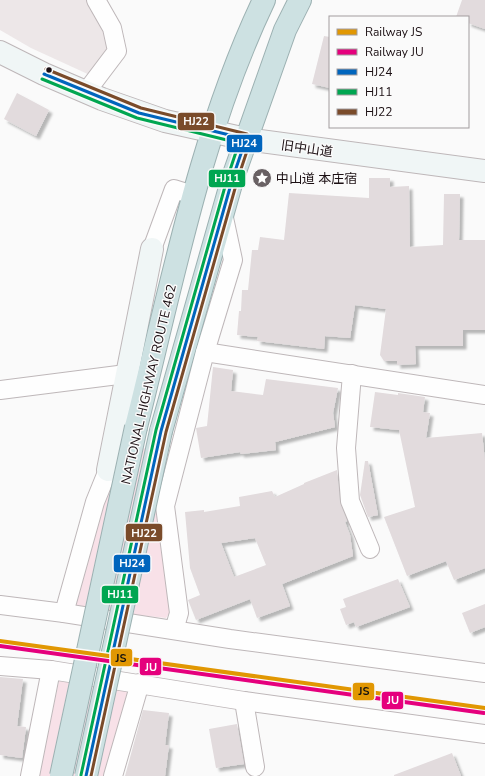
<svg xmlns="http://www.w3.org/2000/svg" width="485" height="776" font-family="'Nunito Sans','Noto Sans JP',sans-serif">
<style>
.built{fill:#ede7e8}
.green{fill:#f8e1e8}
.building{fill:#e2dbdd;fill-rule:evenodd;filter:url(#shadow)}
.lines{fill:none;stroke-linecap:round;stroke-linejoin:round}
.street-casing{stroke:#beb7b9;stroke-width:20}
.secondary-casing{stroke:#beb7b9;stroke-width:24}
.highway-casing{stroke:#9cb1b2;stroke-width:24}
.street{stroke:#fefefe;stroke-width:18}
.secondary{stroke:#f0f6f6;stroke-width:22}
.highway{stroke:#cde1e2;stroke-width:22}
.highway-bridge-casing{stroke:#9cb1b2;stroke-width:24;stroke-linecap:butt}
.highway-bridge{stroke:#cde1e2;stroke-width:22}
.bus-1-casing{stroke:#fafafa;stroke-width:6}
.bus-2-casing{stroke:#fafafa;stroke-width:6}
.bus-3-casing{stroke:#fafafa;stroke-width:6}
.bus-1{stroke:#0065bd;stroke-width:3}
.bus-2{stroke:#00a651;stroke-width:3}
.bus-3{stroke:#7a4b2a;stroke-width:3}
.rail-1-casing{stroke:#fafafa;stroke-width:7}
.rail-2-casing{stroke:#fafafa;stroke-width:7}
.rail-1{stroke:#e19702;stroke-width:4}
.rail-2{stroke:#e5007d;stroke-width:4}
.bus-dot{fill:#1b0f13;stroke:#fafafa;stroke-width:1.5}
.labels{text-anchor:middle;stroke-width:3;stroke-linejoin:round;paint-order:stroke}
.street-label{font-size:13px;fill:#1b0f13;stroke:#fafafa}
.poi-label{font-size:13px;fill:#1b0f13;stroke:#fafafa;text-anchor:start}
.line-badge{stroke:#fafafa;stroke-width:1.5}
.badge-label{font-size:11px;text-anchor:middle;font-weight:bold;fill:#fff}
.pale-badge-label{font-size:11px;text-anchor:middle;font-weight:bold;fill:#111}
</style>
<defs>
<filter id="shadow"><feDropShadow dx="3.5" dy="3.5" stdDeviation="1" flood-color="#0004"/></filter>
</defs>
<rect width="100%" height="100%" fill="#fafafa"/>
<polygon class="built" points="0,0 92,0 108,41 107,48 92,76 31,48 0,30"/>
<g class="green">
<polygon points="119,444 170,453 174,606 166,618 75,608 101,503 110,489"/>
<polygon points="59,681 132,692 110,776 39,776"/>
</g>
<g class="building">
<polygon points="462,0 485,0 485,29 468,23 468,17 456,17"/>
<polygon points="324,36 330,37 330,88 312,84"/>
<polygon points="17,93 49,110 36,136 4,119"/>
<polygon points="369,178 390,178 390,187 409,186 410,247 443,245 444,194 460,194 459,240 485,240 485,330 463,330 463,346 415,346 416,364 397,365 397,361 384,361 380,355 386,309 355,305 350,338 325,336 324,349 257,341 258,337 237,335 239,311 241,311 242,290 248,290 252,250 258,250 260,237 284,240 289,193 369,198"/>
<polygon points="213,367 233,370 231,391 263,395 266,379 338,388 333,413 335,427 275,442 276,450 241,454 240,452 201,458 196,428 207,426"/>
<polygon points="375,392 398,395 398,393 425,397 423,412 430,413 426,438 482,433 485,461 485,568 454,580 446,561 407,576 384,517 415,507 399,430 370,427"/>
<polygon points="365,461 368,461 378,515 368,517 360,495"/>
<path d="M337,470L340,502L347,521L345,522L350,535L353,556L282,584L290,606L257,618L250,599L196,620L188,600L200,595L190,568L185,512L204,510V512L240,506L239,497L272,491L275,497L304,484V483ZM255,538L266,565L234,577L221,543Z"/>
<polygon points="398,579 410,607 356,627 354,622 346,625 340,609 346,607 343,599"/>
<polygon points="485,604 485,627 470,633 462,613"/>
<polygon points="0,677 23,679 17,726 26,727 22,758 0,755"/>
<polygon points="143,710 169,713 165,745 169,745 165,776 125,776"/>
<polygon points="237,724 244,764 216,768 209,729"/>
<polygon points="452,753 461,776 394,776 394,775"/>
</g>
<g class="lines">
<g class="street-casing">
<g id="street">
<polyline points="86,92 117,51 112,28 96,0"/>
<polyline points="152,249 174,189 193,195"/>
<polyline points="205,352 485,395"/>
<polyline points="352,374 346,448 350,501 370,549"/>
<polyline points="0,390 126,374"/>
<polyline points="0,605 64,613 230,639 485,673"/>
<polyline points="64,613 95,502 108,470"/>
<polyline points="174,630 179,613 165,506 205,352 233,260 223,213"/>
<polyline points="0,666 51,670 244,701 485,734"/>
<polyline points="244,701 255,767"/>
<polyline points="30,776 51,670"/>
<polyline points="113,776 140,683"/>
</g>
</g>
<g class="secondary-casing">
<g id="secondary">
<polyline points="0,52 44,74 102,99 165,121 246,139 485,171"/>
<polyline points="108,470 152,249"/>
</g>
</g>
<g class="highway-casing">
<g id="highway">
<path d="M136,427C172,284 200,134 264,0"/>
<polyline points="161,431 233,177 285,30 300,0"/>
</g>
</g>
<use href="#street" class="street"/>
<use href="#secondary" class="secondary"/>
<use href="#highway" class="highway"/>
<g class="highway-bridge-casing">
<g id="highway-bridge">
<polyline points="61,776 136,427"/>
<polyline points="86,776 161,431"/>
</g>
</g>
<use href="#highway-bridge" class="highway-bridge"/>
<g class="bus-1-casing">
<polyline id="bus-1" points="44,74 139,113 246,139 233,177 161,431 86,776"/>
</g>
<g class="bus-2-casing">
<polyline id="bus-2" points="42,79 137,118 239,143 228,176 156,430 81,775"/>
</g>
<g class="bus-3-casing">
<polyline id="bus-3" points="46,69 141,108 247,134 251,139 238,178 166,432 91,776"/>
</g>
<use href="#bus-1" class="bus-1"/>
<use href="#bus-2" class="bus-2"/>
<use href="#bus-3" class="bus-3"/>
<g class="rail-1-casing">
<polyline id="rail-1" points="0,641 485,708"/>
</g>
<g class="rail-2-casing">
<polyline id="rail-2" points="0,646 484,713"/>
</g>
<use href="#rail-1" class="rail-1"/>
<use href="#rail-2" class="rail-2"/>
</g>
<defs>
<g id="sight-disc" transform="scale(1)"><circle r="9.5" fill="#696164" stroke="#fafafa"/><path d="M0-6L1.8-2.2L6-1.7L2.9 1.2L3.7 5.4L0 3.3L-3.7 5.4L-2.9 1.2L-6-1.7L-1.8-2.2Z" fill="#fff"/></g>
</defs>
<g fill-rule="evenodd">
<use href="#sight-disc" x="262" y="178"/>
</g>
<circle class="bus-dot" cx="49" cy="70" r="3.5"/>
<g class="labels">
<g class="street-label">
<text transform="translate(307 148) rotate(8)" y="5">旧中山道</text>
<text transform="translate(148 384) rotate(-77)" y="5">NATIONAL HIGHWAY ROUTE 462</text>
</g>
<g class="poi-label">
<text x="276" y="183">中山道 本庄宿</text>
</g>
</g>
<g class="line-badge">
<rect x="177" y="112" width="38" height="19" rx="4" fill="#7a4b2a"/>
<rect x="226" y="134" width="37" height="19" rx="4" fill="#0065bd"/>
<rect x="208" y="169" width="38" height="19" rx="4" fill="#00a651"/>
<rect x="125" y="523" width="38" height="19" rx="4" fill="#7a4b2a"/>
<rect x="113" y="554" width="38" height="19" rx="4" fill="#0065bd"/>
<rect x="101" y="585" width="38" height="19" rx="4" fill="#00a651"/>
<rect x="110" y="648" width="23" height="19" rx="4" fill="#e19702"/>
<rect x="139" y="657" width="23" height="19" rx="4" fill="#e5007d"/>
<rect x="352" y="682" width="23" height="19" rx="4" fill="#e19702"/>
<rect x="381" y="691" width="23" height="19" rx="4" fill="#e5007d"/>
</g>
<g class="badge-label">
<text x="196" y="125">HJ22</text>
<text x="244" y="147">HJ24</text>
<text x="227" y="182">HJ11</text>
<text x="144" y="537">HJ22</text>
<text x="132" y="567">HJ24</text>
<text x="120" y="598">HJ11</text>
<text x="151" y="671">JU</text>
<text x="393" y="704">JU</text>
</g>
<g class="pale-badge-label">
<text x="121" y="662">JS</text>
<text x="364" y="695">JS</text>
</g>
<rect x="329" y="16" width="140" height="112" fill="#fafafa" stroke="#a19c9e"/>
<rect x="337" y="29" width="20" height="6" fill="#e19702" stroke="#a19c9e"/>
<text x="365" y="36" font-size="12" fill="#1b0f13">Railway JS</text>
<rect x="337" y="49" width="20" height="6" fill="#e5007d" stroke="#a19c9e"/>
<text x="365" y="56" font-size="12" fill="#1b0f13">Railway JU</text>
<rect x="337" y="69" width="20" height="6" fill="#0065bd" stroke="#a19c9e"/>
<text x="365" y="76" font-size="12" fill="#1b0f13">HJ24</text>
<rect x="337" y="89" width="20" height="6" fill="#00a651" stroke="#a19c9e"/>
<text x="365" y="96" font-size="12" fill="#1b0f13">HJ11</text>
<rect x="337" y="109" width="20" height="6" fill="#7a4b2a" stroke="#a19c9e"/>
<text x="365" y="116" font-size="12" fill="#1b0f13">HJ22</text>
</svg>
